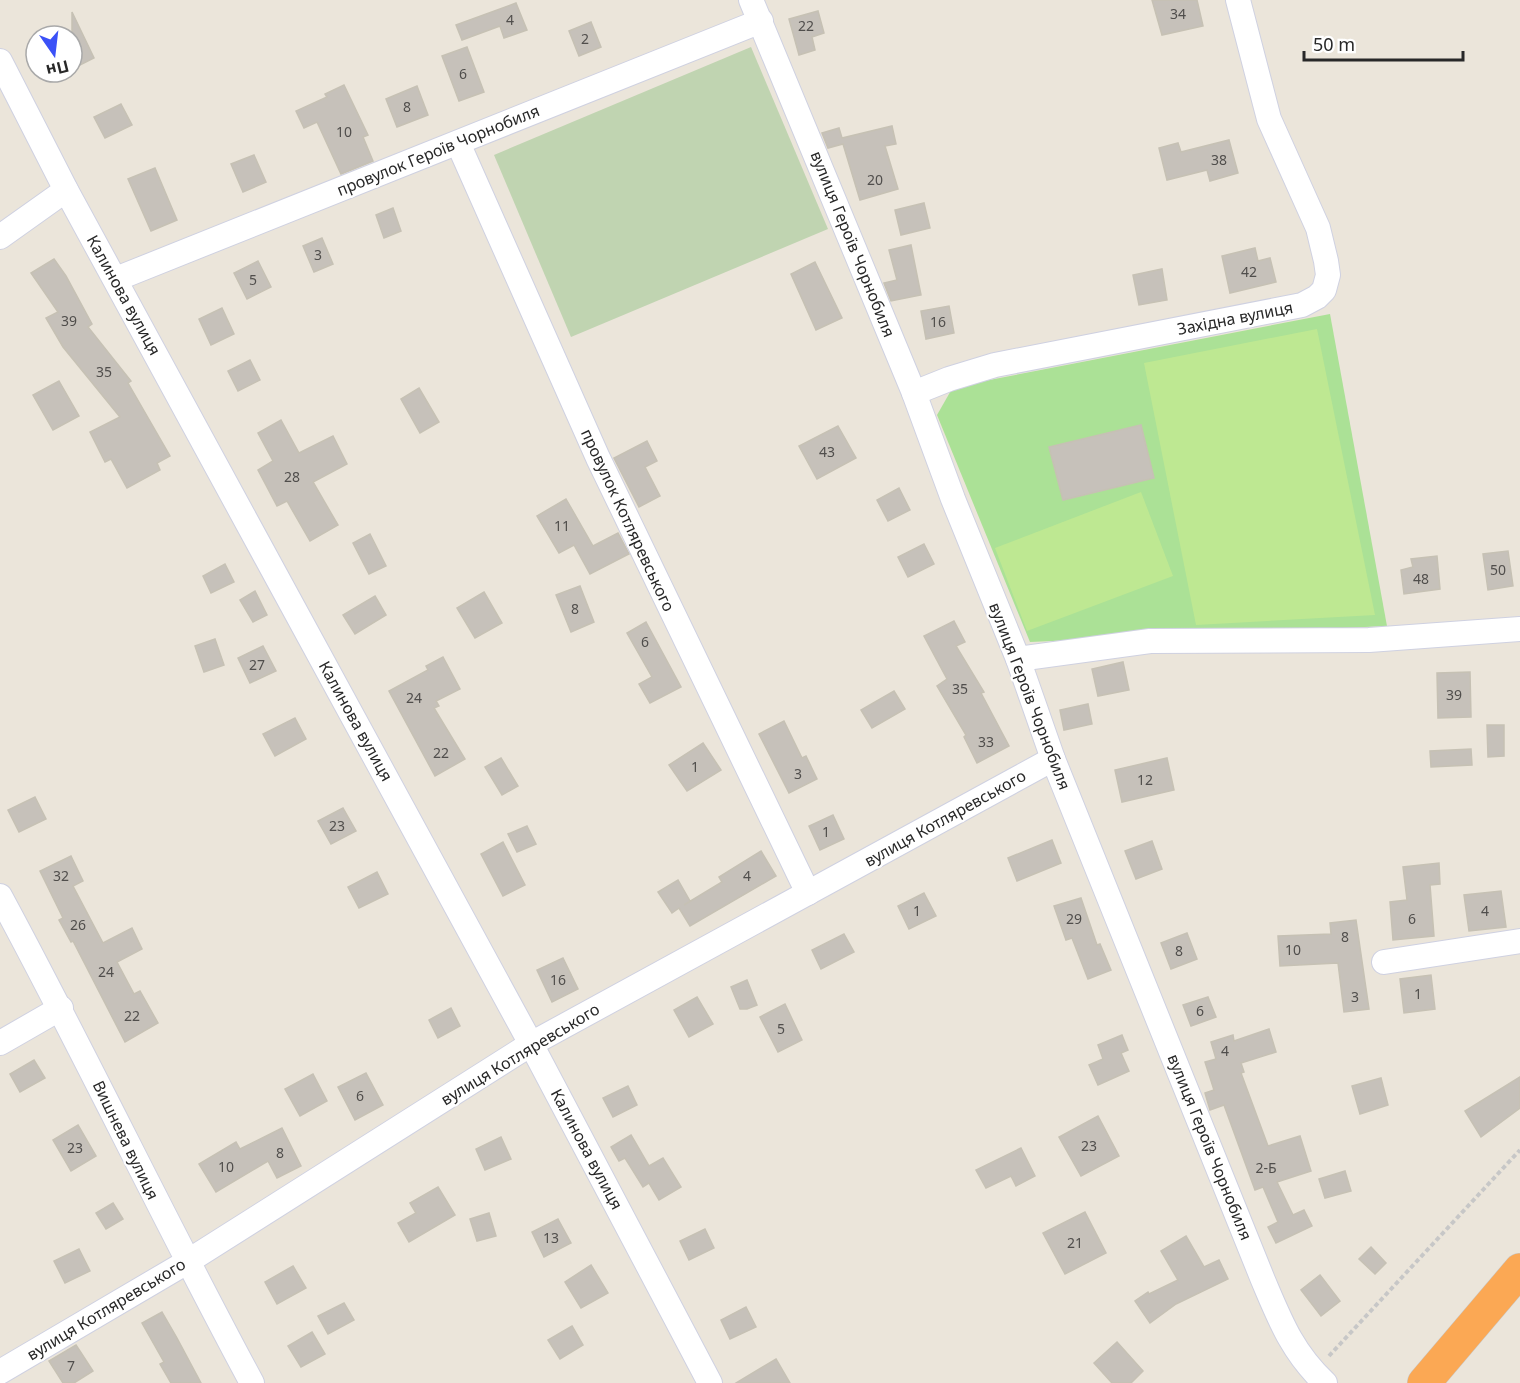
<svg xmlns="http://www.w3.org/2000/svg" width="1520" height="1383" font-family="'Noto Sans',sans-serif">
<style>
.green{fill:#abe196}
.cemetery{fill:#c0d4b1}
.pitch{fill:#bee892}
.building{fill:#c6c1ba;stroke:#c6c1b4;stroke-width:1.5}
.lines{fill:none;stroke-linecap:round;stroke-linejoin:round}
.minor-casing{stroke:#cfd1e1;stroke-width:26}
.highway-casing{stroke:#c7c7c7;stroke-width:34}
.path{stroke:#c7c7c7;stroke-width:4;stroke-dasharray:4.5 3;stroke-linecap:butt}
.minor{stroke:#fff;stroke-width:24}
.highway{stroke:#fba854;stroke-width:33}
.labels{text-anchor:middle;stroke-width:4.5;stroke-linejoin:round;paint-order:stroke}
.number-label{font-size:14px;fill:#504e4c}
.street-label{font-size:16px;fill:#282828;stroke:#fff}
</style>
<rect width="100%" height="100%" fill="#ebe5da"/>
<polygon class="green" points="1330,314 1387,626 1030,642 937,415 953,387"/>
<polygon class="cemetery" points="751,47 828,229 571,337 494,155"/>
<g class="pitch">
<polygon points="1317,329 1375,615 1196,625 1144,363"/>
<polygon points="1141,492 1173,576 1027,631 995,548"/>
</g>
<g class="building">
<polygon points="1152,0 1197,0 1203,26 1162,35"/>
<polygon points="516,3 527,30 504,38 500,26 462,40 456,25"/>
<polygon points="818,11 824,33 812,37 815,50 799,55 789,19"/>
<polygon points="72,12 94,58 72,69"/>
<polygon points="591,22 601,47 579,56 569,31"/>
<polygon points="467,47 484,92 459,101 442,56"/>
<polygon points="344,85 368,135 363,137 373,161 341,174 317,122 304,128 296,111 327,97 325,94"/>
<polygon points="417,86 428,115 397,127 386,99"/>
<polygon points="121,104 132,125 105,138 94,117"/>
<polygon points="892,126 896,144 885,146 898,189 860,200 843,144 828,148 822,133 839,128 842,138"/>
<polygon points="1229,140 1238,173 1210,181 1207,170 1167,180 1159,148 1178,143 1181,152"/>
<polygon points="254,155 266,182 243,192 231,164"/>
<polygon points="155,168 177,220 151,231 128,179"/>
<polygon points="924,203 930,228 901,235 895,210"/>
<polygon points="393,208 401,231 384,238 376,215"/>
<polygon points="322,238 333,264 314,272 303,246"/>
<polygon points="911,245 921,295 891,301 884,283 897,280 889,250"/>
<polygon points="1255,248 1258,261 1270,258 1276,282 1230,293 1222,256"/>
<polygon points="54,259 66,276 92,324 88,327 131,381 128,383 170,456 157,463 160,470 127,488 111,459 105,462 90,432 120,417 63,347 46,318 58,312 31,273"/>
<polygon points="258,261 271,287 247,299 234,273"/>
<polygon points="815,262 842,318 816,330 791,274"/>
<polygon points="1162,269 1167,300 1139,305 1133,275"/>
<polygon points="949,306 954,333 926,339 921,311"/>
<polygon points="222,308 234,334 211,345 199,319"/>
<polygon points="250,360 260,380 238,391 228,371"/>
<polygon points="59,381 79,416 53,430 33,395"/>
<polygon points="419,388 439,422 420,433 401,399"/>
<polygon points="281,420 299,453 333,436 347,464 313,482 338,525 310,541 287,501 277,506 258,470 273,461 258,433"/>
<polygon points="1141,425 1154,478 1063,500 1049,447"/>
<polygon points="838,426 856,458 817,479 799,446"/>
<polygon points="647,441 657,461 645,467 660,496 639,507 614,458"/>
<polygon points="899,488 910,510 888,521 877,500"/>
<polygon points="566,499 593,546 618,533 629,554 590,574 574,545 559,553 537,516"/>
<polygon points="370,534 386,566 369,574 353,543"/>
<polygon points="924,544 934,564 908,577 898,557"/>
<polygon points="1508,551 1513,586 1488,590 1483,554"/>
<polygon points="1437,556 1440,589 1404,594 1401,570 1413,567 1411,559"/>
<polygon points="225,564 234,582 211,593 203,576"/>
<polygon points="580,586 594,622 571,632 556,595"/>
<polygon points="255,591 267,615 253,622 240,600"/>
<polygon points="484,592 502,623 475,638 457,608"/>
<polygon points="375,596 386,615 355,634 343,615"/>
<polygon points="954,621 965,642 956,646 984,692 981,693 1009,746 977,763 964,737 966,735 937,686 947,679 924,636"/>
<polygon points="646,622 681,687 650,703 639,684 652,677 627,633"/>
<polygon points="215,639 224,665 204,672 195,646"/>
<polygon points="263,646 276,671 250,683 238,658"/>
<polygon points="443,657 460,689 436,701 439,706 434,708 465,759 435,776 389,691 428,670 426,666"/>
<polygon points="1123,662 1129,690 1098,696 1092,669"/>
<polygon points="1470,672 1471,717 1438,718 1437,673"/>
<polygon points="894,691 905,709 872,728 861,710"/>
<polygon points="1088,704 1092,724 1064,730 1060,710"/>
<polygon points="295,718 306,739 275,756 263,734"/>
<polygon points="784,721 802,758 806,756 817,779 789,793 759,734"/>
<polygon points="1487,725 1504,725 1504,756 1488,757"/>
<polygon points="703,743 721,770 687,791 669,765"/>
<polygon points="1471,749 1472,765 1431,767 1430,751"/>
<polygon points="501,758 518,786 502,795 485,767"/>
<polygon points="1167,758 1174,790 1122,802 1115,770"/>
<polygon points="35,797 46,819 19,832 8,810"/>
<polygon points="343,808 356,831 331,844 318,821"/>
<polygon points="833,815 844,839 820,850 809,826"/>
<polygon points="527,826 536,844 517,852 508,834"/>
<polygon points="1052,840 1061,863 1017,881 1008,858"/>
<polygon points="1152,841 1162,869 1136,879 1125,851"/>
<polygon points="503,842 525,885 503,896 481,854"/>
<polygon points="761,851 776,876 690,926 679,908 672,913 658,892 678,880 690,901 684,905 722,882 719,877"/>
<polygon points="71,856 83,881 73,886 103,943 132,928 142,949 117,962 134,994 140,991 158,1023 125,1042 73,941 71,942 59,920 63,918 40,871"/>
<polygon points="1439,863 1440,884 1430,885 1434,936 1393,940 1390,902 1407,900 1403,867"/>
<polygon points="377,872 388,894 359,908 348,887"/>
<polygon points="1501,891 1506,927 1469,931 1464,895"/>
<polygon points="924,893 936,916 909,929 898,906"/>
<polygon points="1081,898 1097,945 1100,944 1111,970 1088,979 1072,938 1066,940 1054,906"/>
<polygon points="1356,920 1369,1009 1344,1012 1338,963 1280,966 1278,936 1331,934 1330,923"/>
<polygon points="1187,933 1197,959 1171,969 1161,943"/>
<polygon points="844,934 854,952 821,969 812,950"/>
<polygon points="563,958 578,989 552,1002 537,970"/>
<polygon points="1431,975 1435,1009 1404,1013 1400,979"/>
<polygon points="747,980 757,1005 747,1009 740,1009 731,987"/>
<polygon points="697,997 713,1024 689,1037 674,1010"/>
<polygon points="1208,997 1216,1017 1191,1026 1183,1005"/>
<polygon points="785,1004 802,1040 778,1052 760,1017"/>
<polygon points="451,1008 460,1026 438,1038 429,1020"/>
<polygon points="1269,1029 1276,1052 1241,1063 1244,1072 1241,1073 1268,1146 1300,1136 1311,1171 1277,1182 1293,1215 1304,1210 1312,1226 1276,1243 1268,1227 1278,1222 1263,1187 1255,1190 1224,1105 1210,1110 1205,1093 1214,1090 1205,1062 1216,1059 1211,1042 1233,1035 1234,1041"/>
<polygon points="1122,1035 1128,1050 1121,1053 1129,1071 1098,1085 1089,1065 1103,1059 1098,1045"/>
<polygon points="34,1060 45,1078 20,1092 10,1074"/>
<polygon points="366,1073 383,1105 355,1120 338,1087"/>
<polygon points="313,1074 327,1101 300,1116 285,1089"/>
<polygon points="1520,1077 1520,1108 1481,1137 1465,1111"/>
<polygon points="1381,1078 1388,1105 1360,1114 1352,1086"/>
<polygon points="628,1086 637,1105 613,1117 603,1098"/>
<polygon points="1098,1116 1119,1156 1081,1176 1059,1137"/>
<polygon points="78,1125 96,1156 71,1171 53,1140"/>
<polygon points="282,1128 301,1166 277,1178 268,1161 216,1192 199,1164 236,1142 240,1149"/>
<polygon points="631,1135 649,1166 663,1158 681,1187 659,1200 649,1183 643,1187 625,1158 619,1161 611,1147"/>
<polygon points="501,1137 511,1159 485,1170 476,1149"/>
<polygon points="1021,1148 1035,1176 1016,1186 1011,1176 986,1188 976,1170"/>
<polygon points="1345,1171 1351,1191 1325,1198 1319,1179"/>
<polygon points="438,1187 455,1215 409,1242 398,1223 416,1213 410,1203"/>
<polygon points="113,1203 123,1219 106,1229 96,1213"/>
<polygon points="1085,1212 1106,1253 1065,1274 1043,1233"/>
<polygon points="489,1213 496,1236 477,1241 470,1219"/>
<polygon points="558,1219 571,1243 544,1257 532,1232"/>
<polygon points="705,1229 714,1248 689,1260 680,1241"/>
<polygon points="1186,1236 1204,1267 1219,1260 1228,1279 1176,1304 1150,1323 1135,1301 1148,1292 1149,1294 1178,1280 1161,1251"/>
<polygon points="1371,1247 1386,1263 1375,1274 1359,1259"/>
<polygon points="79,1249 90,1271 65,1283 54,1261"/>
<polygon points="591,1265 608,1293 581,1308 565,1282"/>
<polygon points="293,1266 306,1288 277,1304 265,1282"/>
<polygon points="1320,1275 1340,1301 1321,1316 1301,1290"/>
<polygon points="344,1303 354,1320 328,1334 318,1316"/>
<polygon points="746,1307 756,1327 730,1339 721,1320"/>
<polygon points="162,1312 177,1338 201,1383 171,1383 160,1364 164,1362 142,1323"/>
<polygon points="572,1326 583,1345 560,1359 548,1340"/>
<polygon points="312,1332 325,1354 301,1367 288,1346"/>
<polygon points="1117,1342 1143,1371 1131,1383 1112,1383 1094,1363"/>
<polygon points="76,1345 93,1371 74,1383 63,1383 49,1361"/>
<polygon points="776,1359 790,1383 736,1383"/>
</g>
<g class="lines">
<g class="minor-casing">
<g id="minor">
<path d="M751,0L914,393L953,499L1018,659L1053,759L1263,1280C1280,1320 1292,1352 1325,1383"/>
<polyline points="0,61 66,190 531,1044 710,1383"/>
<polyline points="458,143 598,458 808,893"/>
<polyline points="0,237 66,190"/>
<polyline points="116,279 761,21"/>
<polyline points="914,393 949,379 995,365 1302,305 1317,297 1324,290 1328,275 1326,261 1318,228 1269,119 1238,0"/>
<polyline points="1018,659 1150,641 1369,640 1520,629"/>
<path d="M0,896C87,1057 165,1222 252,1383"/>
<polyline points="1384,962 1520,941"/>
<polyline points="0,1043 61,1008"/>
<polyline points="0,1372 187,1262 531,1044 1053,759"/>
</g>
</g>
<g class="highway-casing">
<polyline id="highway" points="1424,1383 1520,1270"/>
</g>
<polyline class="path" points="1329,1356 1520,1150"/>
<use href="#minor" class="minor"/>
<use href="#highway" class="highway"/>
</g>
<g class="labels">
<g class="number-label">
<text x="1178" y="19">34</text>
<text x="510" y="25">4</text>
<text x="806" y="31">22</text>
<text x="585" y="44">2</text>
<text x="463" y="79">6</text>
<text x="407" y="112">8</text>
<text x="344" y="137">10</text>
<text x="1219" y="165">38</text>
<text x="875" y="185">20</text>
<text x="318" y="260">3</text>
<text x="1249" y="277">42</text>
<text x="253" y="285">5</text>
<text x="69" y="326">39</text>
<text x="938" y="327">16</text>
<text x="104" y="377">35</text>
<text x="827" y="457">43</text>
<text x="292" y="482">28</text>
<text x="562" y="531">11</text>
<text x="1498" y="575">50</text>
<text x="1421" y="584">48</text>
<text x="575" y="614">8</text>
<text x="645" y="647">6</text>
<text x="257" y="670">27</text>
<text x="960" y="694">35</text>
<text x="1454" y="700">39</text>
<text x="414" y="703">24</text>
<text x="986" y="747">33</text>
<text x="441" y="758">22</text>
<text x="695" y="772">1</text>
<text x="798" y="779">3</text>
<text x="1145" y="785">12</text>
<text x="337" y="831">23</text>
<text x="826" y="837">1</text>
<text x="61" y="881">32</text>
<text x="747" y="881">4</text>
<text x="917" y="916">1</text>
<text x="1485" y="916">4</text>
<text x="1074" y="924">29</text>
<text x="1412" y="924">6</text>
<text x="78" y="930">26</text>
<text x="1345" y="942">8</text>
<text x="1293" y="955">10</text>
<text x="1179" y="956">8</text>
<text x="106" y="977">24</text>
<text x="558" y="985">16</text>
<text x="1418" y="999">1</text>
<text x="1355" y="1002">3</text>
<text x="1200" y="1016">6</text>
<text x="132" y="1021">22</text>
<text x="781" y="1034">5</text>
<text x="1225" y="1056">4</text>
<text x="360" y="1101">6</text>
<text x="1089" y="1151">23</text>
<text x="75" y="1153">23</text>
<text x="280" y="1158">8</text>
<text x="226" y="1172">10</text>
<text x="1266" y="1173">2-Б</text>
<text x="551" y="1243">13</text>
<text x="1075" y="1248">21</text>
<text x="71" y="1371">7</text>
</g>
<g class="street-label">
<text transform="translate(438 150) rotate(-22)" y="6">провулок Героїв Чорнобиля</text>
<text transform="translate(853 244) rotate(68)" y="6">вулиця Героїв Чорнобиля</text>
<text transform="translate(124 295) rotate(61)" y="6">Калинова вулиця</text>
<text transform="translate(1235 318) rotate(-11)" y="6">Західна вулиця</text>
<text transform="translate(628 520) rotate(65)" y="6">провулок Котляревського</text>
<text transform="translate(1030 696) rotate(69)" y="6">вулиця Героїв Чорнобиля</text>
<text transform="translate(356 721) rotate(61)" y="6">Калинова вулиця</text>
<text transform="translate(945 818) rotate(-29)" y="6">вулиця Котляревського</text>
<text transform="translate(520 1054) rotate(-31)" y="6">вулиця Котляревського</text>
<text transform="translate(126 1140) rotate(64)" y="6">Вишнева вулиця</text>
<text transform="translate(1210 1147) rotate(68)" y="6">вулиця Героїв Чорнобиля</text>
<text transform="translate(587 1149) rotate(62)" y="6">Калинова вулиця</text>
<text transform="translate(106 1309) rotate(-31)" y="6">вулиця Котляревського</text>
</g>
</g>
<g transform="translate(54 54) rotate(166)"><circle r="28" fill="#ffffff" stroke="#a9a9a9" stroke-width="1.5"/>
<path d="M0-4.5L10 22L0 15L-10 22Z" fill="#3b51f7"/>
<text y="-9" font-size="16" font-weight="bold" text-anchor="middle" fill="#282828">Пн</text>
</g>
<path d="M1304 51v9h159v-9" fill="none" stroke="#282828" stroke-width="3"/>
<text x="1313" y="51" font-size="18" fill="#282828" stroke="#ffffff" stroke-width="4.5" paint-order="stroke">50 m</text>
</svg>
